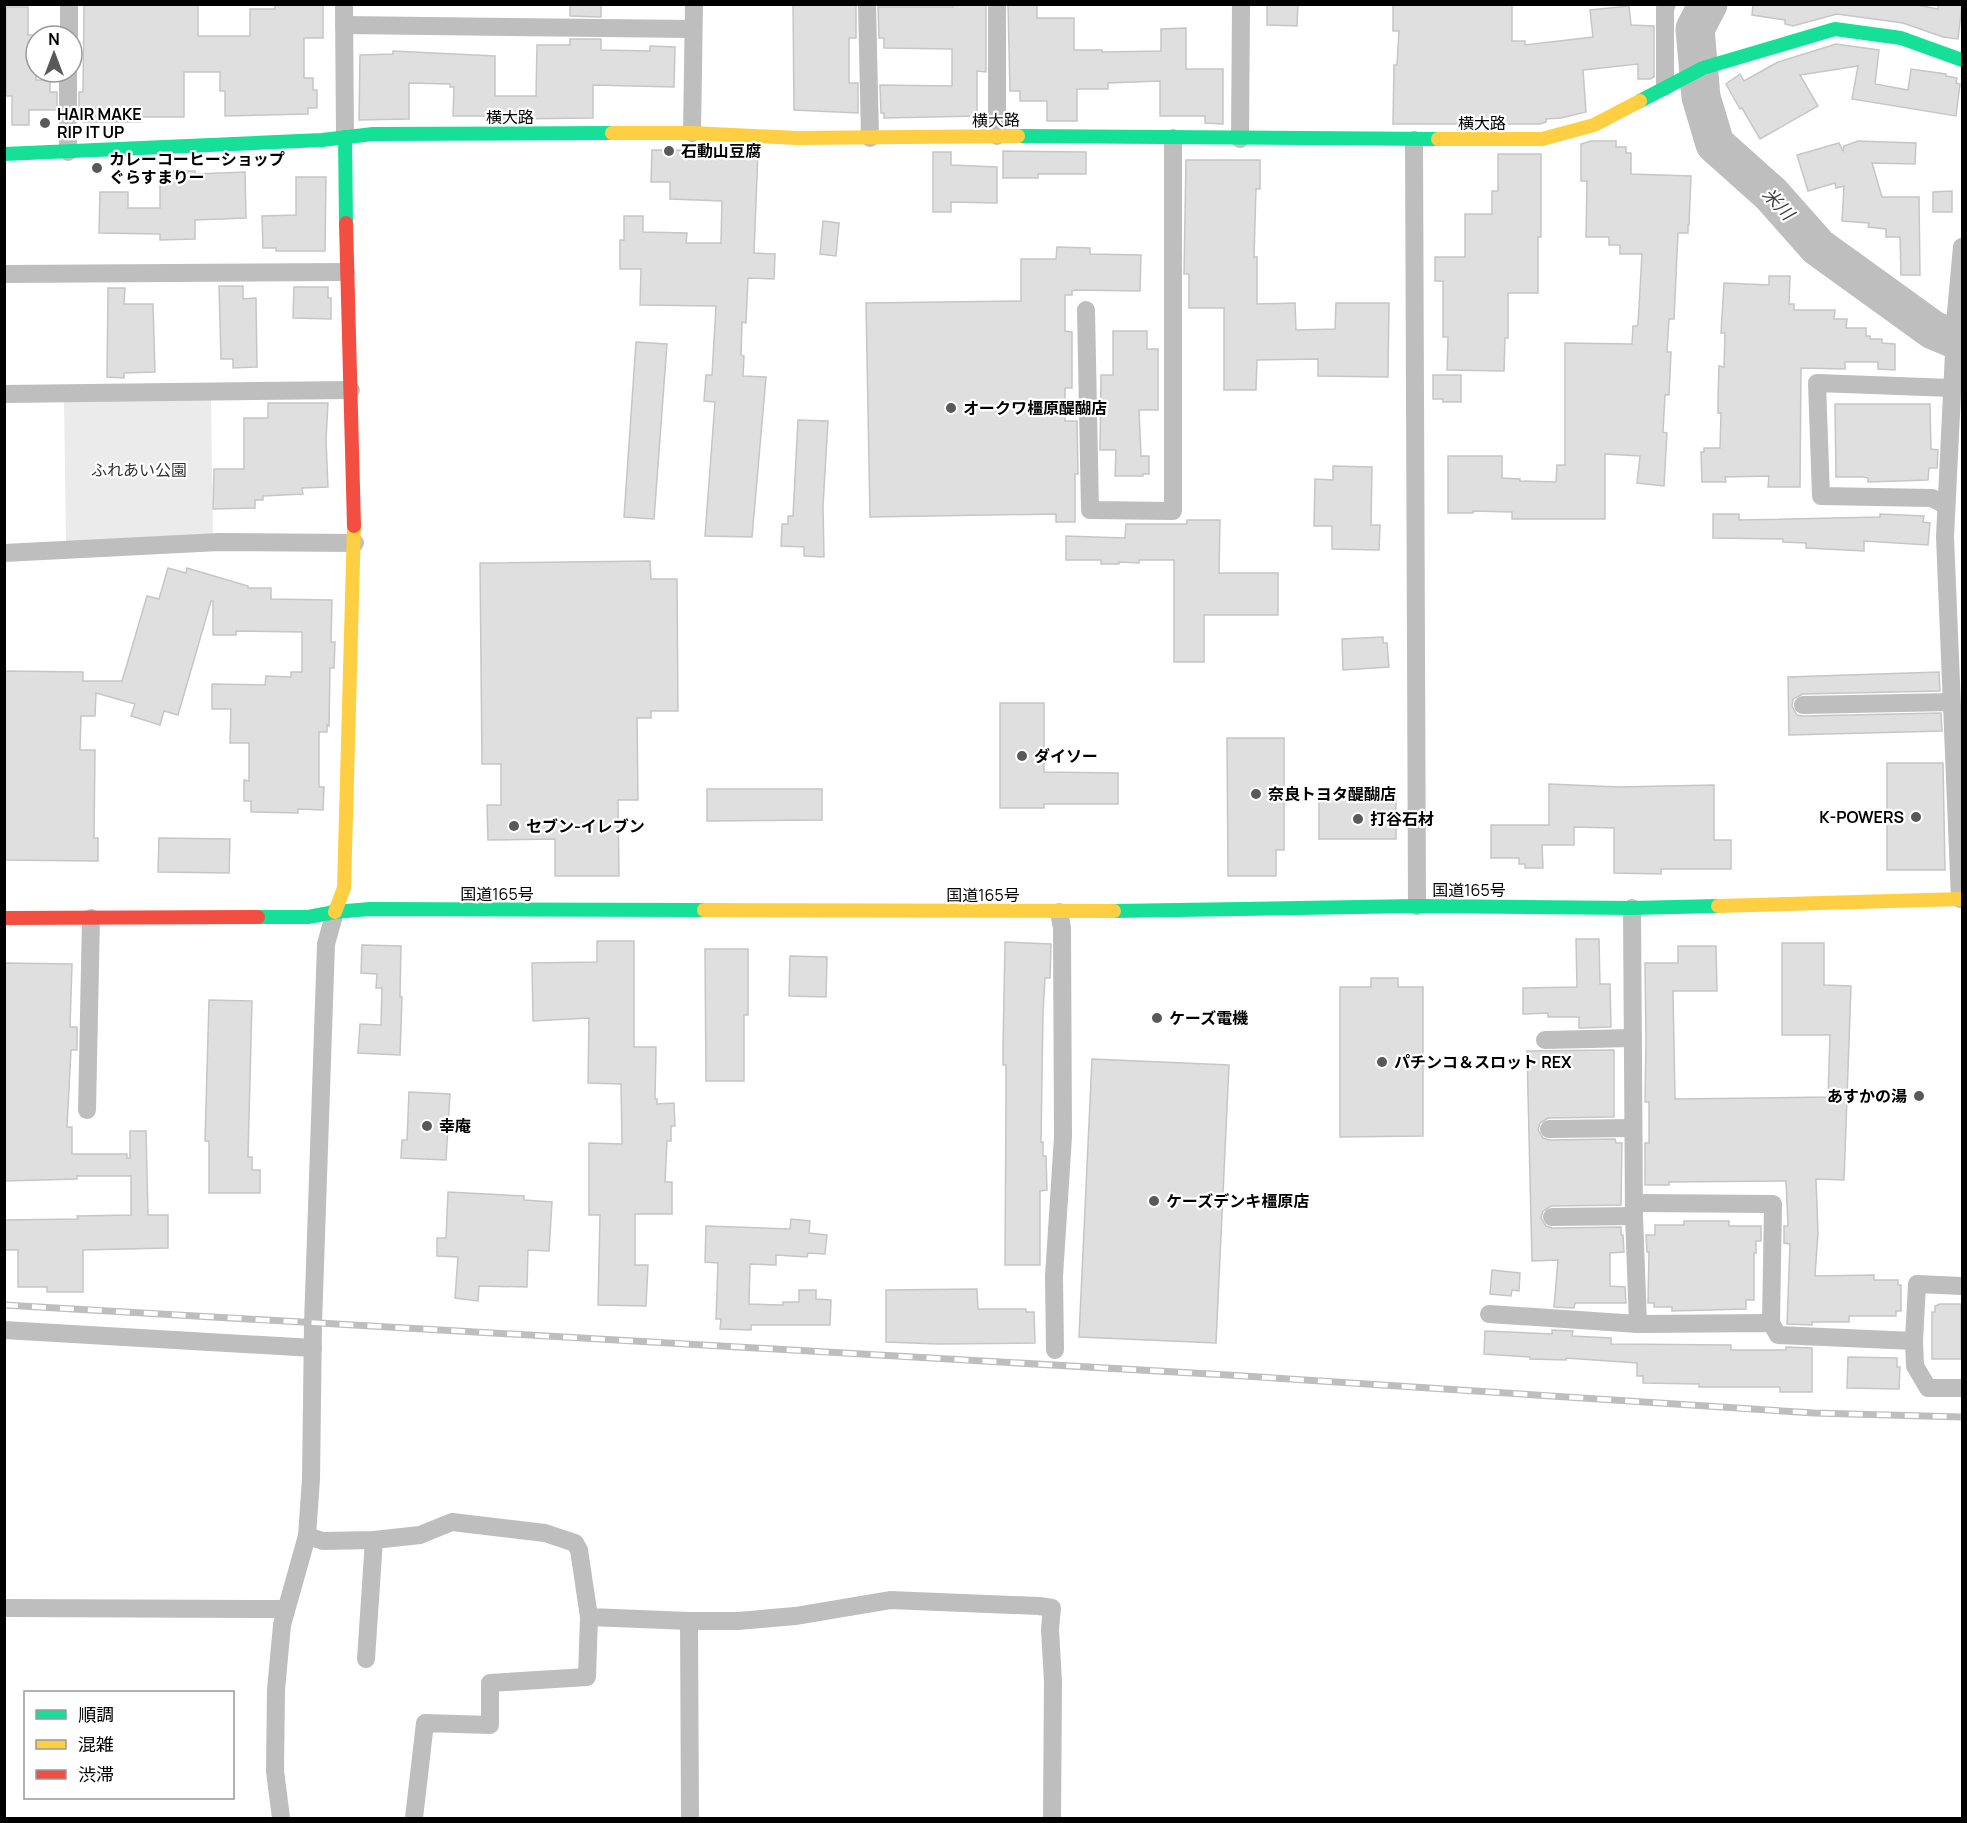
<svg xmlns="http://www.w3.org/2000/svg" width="1967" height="1823" font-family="Manrope,'Noto Sans JP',sans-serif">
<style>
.green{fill:#ebebeb}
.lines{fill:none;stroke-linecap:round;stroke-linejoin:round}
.river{stroke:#bebebe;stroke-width:39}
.building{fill:#dfdfdf;stroke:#c6c6c6;stroke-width:1.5}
.street{stroke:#bebebe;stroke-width:18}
.fast{stroke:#16e098;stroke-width:14}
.slow{stroke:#ffcf43;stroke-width:14}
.jam{stroke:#f24e42;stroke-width:14}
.rail-casing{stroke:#bebebe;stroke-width:7}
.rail{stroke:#fff;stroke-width:4.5;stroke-dasharray:14;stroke-linecap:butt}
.poi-dot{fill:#595959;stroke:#fff;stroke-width:2}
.labels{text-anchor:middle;stroke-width:4.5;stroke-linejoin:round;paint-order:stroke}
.poi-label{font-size:16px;font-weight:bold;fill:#000;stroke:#fff;text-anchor:start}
.street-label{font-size:16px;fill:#000;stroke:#fff}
.park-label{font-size:16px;fill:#323232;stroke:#fff}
.water-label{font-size:18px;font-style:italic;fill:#434343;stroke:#fff}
</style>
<rect width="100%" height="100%" fill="#fff"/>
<polygon class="green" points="211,399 213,539 66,541 64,401"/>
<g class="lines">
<polyline class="river" points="1708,4 1695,29 1701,97 1715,144 1771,194 1818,247 1933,330 1962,342"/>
</g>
<g class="building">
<polygon points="84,4 198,4 198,36 250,36 250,9 275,9 275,5 323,5 323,38 304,38 304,78 313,78 313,90 317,90 317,108 308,108 308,114 225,116 225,91 220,91 220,72 184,72 184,117 141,117 141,122 83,122 83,110 79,110 79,92 83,92"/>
<polygon points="570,4 601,4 601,17 570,16"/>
<polygon points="793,4 856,4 856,38 849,38 849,83 858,83 858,113 794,110"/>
<polygon points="953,4 986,4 986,72 977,71 977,116 884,118 884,113 881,113 880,85 952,86 952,49 884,48 884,38 879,38 878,7 953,7"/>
<polygon points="1008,4 1037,4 1037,18 1074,18 1074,50 1102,50 1102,52 1161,51 1161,29 1186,28 1186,69 1223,69 1223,124 1205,123 1205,116 1160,116 1160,81 1108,83 1108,89 1077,89 1077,121 1047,121 1047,101 1020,101 1020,91 1010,91"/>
<polygon points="1267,4 1298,4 1297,26 1267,25"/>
<polygon points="1393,4 1512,4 1512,41 1525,41 1525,45 1593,37 1590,10 1629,6 1631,25 1654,26 1654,77 1650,79 1638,79 1638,64 1583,70 1586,112 1561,118 1546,119 1546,122 1540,124 1393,124 1394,65 1397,65 1399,31 1393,31"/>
<polygon points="1753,4 1912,4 1938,9 1938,4 1962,4 1958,39 1943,37 1903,23 1837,14 1793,26 1785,24 1785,20 1752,15"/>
<polygon points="6,7 28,7 28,35 36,35 36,80 50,80 50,92 57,92 57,110 29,110 29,125 12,125 12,96 6,96"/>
<polygon points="570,39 601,39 601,50 650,51 650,46 675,47 674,87 593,85 593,118 504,119 504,116 453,116 454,87 450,87 450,84 409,83 409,119 359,120 360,55 393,54 393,51 495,56 495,96 536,96 537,45 570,45"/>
<polygon points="1836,44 1879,50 1875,84 1908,90 1911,69 1946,74 1946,76 1957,78 1956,83 1960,84 1956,116 1852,99 1858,66 1800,75 1818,106 1760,139 1742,108 1740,109 1726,84 1740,74 1744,81 1778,62"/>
<polygon points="1591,141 1616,141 1616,147 1626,147 1626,153 1631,153 1631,174 1691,176 1689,225 1688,225 1688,233 1678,233 1674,319 1669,319 1667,352 1671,352 1669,395 1665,395 1663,432 1667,433 1664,486 1637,483 1640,456 1605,454 1605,519 1512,519 1512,512 1473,511 1473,513 1448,513 1448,456 1502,456 1502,478 1520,479 1520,481 1556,482 1557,465 1565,465 1565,343 1632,344 1633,326 1637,326 1638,324 1642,254 1620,254 1620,245 1609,245 1609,237 1586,237 1587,181 1581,181 1581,144"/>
<polygon points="1858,141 1916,143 1915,164 1872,163 1882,197 1919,197 1920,275 1901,275 1900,237 1886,237 1886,229 1868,227 1869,223 1842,221 1844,186 1836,188 1835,183 1808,191 1797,155 1839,143 1843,151 1844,146"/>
<polygon points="652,150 758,151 754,253 775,254 774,279 748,278 746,323 742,322 741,355 744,356 743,376 766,377 752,537 705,536 715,402 704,401 706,375 712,375 716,306 640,305 641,269 620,269 620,240 624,240 624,216 643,216 643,232 687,233 686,243 721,243 722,201 670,199 670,182 651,182"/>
<polygon points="1003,151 1086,152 1086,174 1038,174 1038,178 1003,178"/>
<polygon points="933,152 951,152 951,165 997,167 997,203 951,202 951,212 933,212"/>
<polygon points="1498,154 1541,154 1541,237 1538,237 1538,293 1508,293 1508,338 1505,338 1504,371 1447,370 1448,337 1443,337 1443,281 1435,281 1435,257 1465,257 1465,214 1492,214 1492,191 1498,191"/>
<polygon points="1186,160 1260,160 1260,189 1256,189 1254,257 1257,257 1257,304 1295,303 1296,330 1335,329 1336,303 1389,303 1388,377 1318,376 1318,359 1257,360 1256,390 1224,390 1224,308 1189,308 1189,274 1184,274"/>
<polygon points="160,171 195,171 195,174 245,172 246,218 195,220 195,239 160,240 160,234 99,233 100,192 128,192 128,208 160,208"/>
<polygon points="296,177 326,177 325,251 276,251 276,248 263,248 262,216 296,215"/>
<polygon points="1952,191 1952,212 1933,212 1933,192"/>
<polygon points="823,221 839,223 836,256 820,254"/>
<polygon points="1057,247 1090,248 1090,254 1141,255 1140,291 1075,290 1072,291 1072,295 1065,295 1065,331 1072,332 1072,388 1065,388 1065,421 1077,421 1078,474 1075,474 1075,522 1056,522 1056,514 870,517 866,303 1021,301 1021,259 1056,259"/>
<polygon points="1769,276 1790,276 1789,304 1794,304 1794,310 1835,310 1834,319 1847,319 1846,328 1866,328 1866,336 1870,336 1870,339 1882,339 1882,343 1895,344 1895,370 1878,369 1878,362 1845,362 1845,369 1801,368 1800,487 1768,487 1769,476 1725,477 1726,482 1702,482 1701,452 1704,452 1704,448 1720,448 1721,413 1718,413 1718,399 1719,366 1724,367 1725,333 1721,333 1724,283 1769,285"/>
<polygon points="219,286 243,286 243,299 256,298 257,367 233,368 233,359 221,359"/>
<polygon points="294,287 328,287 328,298 331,298 331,319 293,318"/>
<polygon points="108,288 125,288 124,304 153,304 155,372 124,373 124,378 107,377"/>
<polygon points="1113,331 1147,331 1147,349 1158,349 1158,410 1139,410 1141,456 1149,456 1149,474 1143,474 1143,476 1115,476 1116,450 1100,450 1101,375 1113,375"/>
<polygon points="636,342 667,344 654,519 624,517"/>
<polygon points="1433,375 1461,375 1461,402 1443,402 1443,399 1433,399"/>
<polygon points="268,403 328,403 326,440 328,487 302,488 303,494 263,496 263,500 255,500 255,508 213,509 214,469 244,469 244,418 268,418"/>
<polygon points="1835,404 1930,404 1931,449 1938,450 1937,468 1929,468 1928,480 1868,482 1868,478 1863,477 1836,477"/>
<polygon points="798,420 828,421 823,506 824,557 804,556 804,547 781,546 782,524 788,524 788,516 793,516"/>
<polygon points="1333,466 1372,467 1371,525 1380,525 1379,550 1332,549 1332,526 1314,526 1315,479 1333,480"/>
<polygon points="1713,514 1739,514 1739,520 1880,517 1880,514 1924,516 1923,522 1930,523 1928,545 1864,541 1864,551 1806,548 1806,543 1783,542 1783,539 1713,538"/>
<polygon points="1187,520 1220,520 1219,573 1278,573 1278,615 1204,615 1204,662 1174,662 1174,560 1139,560 1139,563 1119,562 1119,564 1101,564 1101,560 1066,560 1066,536 1125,538 1126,524 1187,524"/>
<polygon points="650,561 651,579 677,579 678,711 651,711 651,718 637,718 638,800 618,800 619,876 555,876 555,839 488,840 487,805 501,805 501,764 482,764 480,563"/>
<polygon points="168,568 186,573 187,568 248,586 248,588 271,588 271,599 332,600 331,642 335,642 334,668 330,668 329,726 327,725 327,732 319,732 319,787 324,787 323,810 298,809 298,813 251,812 251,801 244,801 244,780 249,781 249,743 230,743 231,709 212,709 212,684 265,685 266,676 291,677 291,672 302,672 302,632 236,631 236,635 213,635 213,601 211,601 178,715 164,711 160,725 131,716 135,704 96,693 95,716 81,716 80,750 95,750 94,838 98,838 98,861 4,860 4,671 83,672 83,681 122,681 147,596 159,599"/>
<polygon points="1383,637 1383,643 1387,643 1389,667 1343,670 1342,639"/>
<polygon points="1939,672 1940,691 1803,694 1793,699 1792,706 1797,715 1803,716 1941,713 1942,731 1789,735 1788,677"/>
<polygon points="1000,703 1044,703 1044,772 1118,773 1118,804 1044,804 1044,808 1000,808"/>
<polygon points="1227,738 1284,738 1284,850 1276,850 1276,876 1228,876"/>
<polygon points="1887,763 1943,763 1945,870 1887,870"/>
<polygon points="1549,784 1619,787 1714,785 1714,840 1731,840 1731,869 1661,869 1661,874 1614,873 1614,828 1574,827 1574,845 1542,845 1543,868 1525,868 1525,864 1519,864 1519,858 1491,858 1491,825 1549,825"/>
<polygon points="707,789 822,789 822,820 707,821"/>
<polygon points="1396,798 1396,839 1319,839 1319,799"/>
<polygon points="159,838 230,839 229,873 158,872"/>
<polygon points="1576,939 1599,939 1600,984 1610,984 1611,1027 1579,1028 1579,1017 1548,1017 1548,1013 1523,1014 1523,988 1577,987"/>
<polygon points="597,941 634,941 634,1047 656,1047 655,1099 657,1099 657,1104 674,1103 675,1126 671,1126 671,1141 667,1141 665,1182 672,1182 672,1214 635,1214 635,1265 648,1265 646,1306 598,1305 600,1215 589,1215 589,1143 622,1144 621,1084 588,1083 589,1018 533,1021 532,963 597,962"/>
<polygon points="1005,942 1051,944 1050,978 1045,978 1043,1012 1041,1142 1043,1142 1043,1156 1046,1156 1047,1190 1040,1191 1040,1265 1005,1265 1006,1100 1006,1065 1003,1065 1003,1048"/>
<polygon points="1782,943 1824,943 1824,985 1851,986 1844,1180 1816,1179 1818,1233 1815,1276 1874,1275 1874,1280 1898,1280 1898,1285 1901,1285 1901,1311 1896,1311 1896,1316 1849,1316 1849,1322 1812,1322 1812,1325 1787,1324 1790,1244 1784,1243 1784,1226 1788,1226 1786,1181 1669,1182 1669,1185 1645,1185 1645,1143 1649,1143 1649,1102 1645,1102 1646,1040 1645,963 1678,963 1678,946 1716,946 1717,991 1673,991 1675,1099 1828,1097 1830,1035 1782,1035"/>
<polygon points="362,945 401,946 400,997 402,997 400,1055 358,1053 360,1024 381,1025 382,988 376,988 377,974 361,973"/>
<polygon points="705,949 748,949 748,1015 744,1015 744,1081 706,1081"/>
<polygon points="790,956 827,957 826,997 789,996"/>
<polygon points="4,963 72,964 70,1027 77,1027 77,1050 71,1050 67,1127 72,1127 72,1154 127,1154 127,1158 130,1158 130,1131 146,1131 148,1215 168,1215 168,1248 83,1250 83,1292 47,1292 47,1287 18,1287 18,1250 4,1250 4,1220 78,1219 77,1216 131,1215 131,1176 77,1176 77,1179 4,1181"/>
<polygon points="1371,978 1398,978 1398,987 1423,987 1423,1136 1340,1137 1340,987 1371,987"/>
<polygon points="209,1000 252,1001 248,1157 252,1157 252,1170 260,1170 260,1193 209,1193 209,1141 205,1141"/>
<polygon points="1614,1050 1614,1117 1548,1118 1540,1123 1538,1130 1543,1138 1549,1140 1615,1139 1616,1143 1622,1143 1621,1205 1551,1206 1543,1211 1541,1218 1546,1226 1552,1228 1621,1227 1621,1235 1623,1235 1624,1252 1610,1253 1610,1286 1625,1287 1626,1303 1575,1303 1574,1308 1554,1307 1558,1260 1532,1261 1527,1051"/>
<polygon points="1092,1059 1229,1065 1216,1343 1079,1337"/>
<polygon points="409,1092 450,1094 446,1160 401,1158 402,1140 407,1140"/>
<polygon points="448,1192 524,1196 524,1200 552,1202 549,1251 528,1250 527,1287 479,1286 478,1301 455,1298 458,1257 437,1256 437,1238 446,1238"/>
<polygon points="791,1219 810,1221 809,1233 827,1235 825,1254 808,1253 807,1257 776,1255 776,1265 750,1264 749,1304 783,1305 783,1302 799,1302 799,1290 816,1290 816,1299 831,1300 830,1325 751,1325 751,1330 720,1329 721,1319 716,1319 718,1263 705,1262 706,1226 790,1229"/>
<polygon points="1684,1221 1729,1221 1729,1226 1761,1226 1761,1241 1756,1241 1756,1253 1754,1253 1754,1300 1746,1300 1746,1309 1672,1311 1672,1307 1654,1307 1654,1303 1648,1303 1649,1252 1647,1252 1646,1235 1655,1235 1655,1225 1684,1225"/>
<polygon points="1492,1270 1520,1273 1519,1291 1512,1290 1511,1296 1490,1294"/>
<polygon points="977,1289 978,1309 1026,1309 1026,1312 1034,1312 1035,1343 938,1344 886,1342 886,1290"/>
<polygon points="1940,1304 1961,1304 1961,1359 1932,1359 1932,1312 1935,1312 1935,1306"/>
<polygon points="1552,1330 1573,1331 1572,1336 1611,1338 1611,1344 1731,1345 1731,1350 1786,1350 1786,1347 1812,1348 1812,1392 1780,1392 1780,1387 1699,1387 1699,1384 1643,1383 1643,1376 1637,1376 1637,1363 1566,1358 1566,1360 1530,1359 1530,1357 1484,1354 1485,1331 1552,1334"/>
<polygon points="1848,1357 1897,1358 1897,1367 1900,1367 1899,1389 1847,1388"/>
</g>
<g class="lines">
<g class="street">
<polyline points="344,4 345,137"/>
<polyline points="867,4 870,138"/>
<polyline points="997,7 997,136"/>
<polyline points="344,25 693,29"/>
<polyline points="69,36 69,4"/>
<polyline points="1665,87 1665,8 1667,4"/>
<polyline points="692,133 694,4"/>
<polyline points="1240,139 1241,4"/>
<polyline points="1414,140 1417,906"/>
<polyline points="68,152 68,72"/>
<polyline points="4,274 346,272"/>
<polyline points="1086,310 1090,510 1173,511 1173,138"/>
<polyline points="4,394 351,390"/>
<polyline points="1945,505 1932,498 1821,496 1817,383 1952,388"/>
<polyline points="4,553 219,542 355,543"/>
<polyline points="1803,705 1951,702"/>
<polyline points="1960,899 1945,537 1956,312 1962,247"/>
<polyline points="1632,908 1634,1216 1638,1324"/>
<polyline points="1545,1040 1633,1038"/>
<polyline points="87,1110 91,918"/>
<polyline points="1549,1129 1633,1128"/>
<polyline points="1635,1203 1773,1204 1771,1323"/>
<polyline points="1552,1217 1634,1216"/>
<polyline points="1489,1314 1638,1324 1771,1323 1778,1335 1914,1341 1917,1284 1962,1286"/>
<polyline points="4,1330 313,1348"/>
<polyline points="1914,1341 1915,1366 1928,1388 1962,1388"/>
<polyline points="1055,1350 1054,1276 1063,1137 1062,928 1059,912"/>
<polyline points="307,1536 323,1541 374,1540 420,1535 452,1522 545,1533 575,1543 579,1550 589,1617 689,1621 738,1621 795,1616 890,1600 1039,1606 1052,1608 1050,1629 1053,1682 1052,1818"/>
<polyline points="4,1608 286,1609"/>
<polyline points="689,1621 690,1818"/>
<polyline points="366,1659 374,1540"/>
<polyline points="281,1818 275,1771 276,1690 282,1625 307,1536 311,1479 313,1324 326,944 335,912"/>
<polyline points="414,1818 425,1723 490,1725 490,1683 587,1677 589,1617"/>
</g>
<g class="fast">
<polyline points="1640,101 1703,68 1835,29 1901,38 1962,60"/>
<polyline points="1018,136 1438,139"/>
<polyline points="345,137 346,223"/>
<polyline points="4,154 322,140 373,134 612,133"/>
<polyline points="1114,911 1417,906 1632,908 1718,906"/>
<polyline points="258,917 308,917 335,912 370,909 704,910"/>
</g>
<g class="slow">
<polyline points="612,133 692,133 797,138 1018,136"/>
<polyline points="1438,139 1542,139 1594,125 1640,101"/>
<polyline points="1718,906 1962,899"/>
<polyline points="704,910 1114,911"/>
<polyline points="335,912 344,888 354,526"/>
</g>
<g class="jam">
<polyline points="346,223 354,526"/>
<polyline points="4,918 258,917"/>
</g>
<g class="rail-casing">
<polyline id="rail" points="4,1305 1228,1375 1814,1413 1962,1417"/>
</g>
<use href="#rail" class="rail"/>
</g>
<g class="poi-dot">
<circle cx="45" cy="123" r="6"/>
<circle cx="669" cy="151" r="6"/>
<circle cx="97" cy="168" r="6"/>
<circle cx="951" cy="408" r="6"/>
<circle cx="1022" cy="756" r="6"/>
<circle cx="1256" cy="794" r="6"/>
<circle cx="1916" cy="817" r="6"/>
<circle cx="1358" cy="819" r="6"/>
<circle cx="514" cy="826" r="6"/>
<circle cx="1157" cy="1018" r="6"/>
<circle cx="1382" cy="1062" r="6"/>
<circle cx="1919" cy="1096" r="6"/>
<circle cx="427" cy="1126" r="6"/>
<circle cx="1154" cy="1201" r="6"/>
</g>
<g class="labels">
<g class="poi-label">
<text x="57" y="120">HAIR MAKE<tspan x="57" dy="18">RIP IT UP</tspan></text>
<text x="681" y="157">石動山豆腐</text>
<text x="109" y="165">カレーコーヒーショップ<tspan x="109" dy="18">ぐらすまりー</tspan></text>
<text x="963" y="414">オークワ橿原醍醐店</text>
<text x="1034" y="762">ダイソー</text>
<text x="1268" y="800">奈良トヨタ醍醐店</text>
<text x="1904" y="823" text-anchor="end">K-POWERS</text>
<text x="1370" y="825">打谷石材</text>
<text x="526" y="832">セブン-イレブン</text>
<text x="1169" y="1024">ケーズ電機</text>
<text x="1394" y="1068">パチンコ＆スロット REX</text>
<text x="1907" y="1102" text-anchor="end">あすかの湯</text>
<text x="439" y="1132">幸庵</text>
<text x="1166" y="1207">ケーズデンキ橿原店</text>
</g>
<g class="street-label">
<text x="510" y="123">横大路</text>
<text transform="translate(996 120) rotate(-1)" y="6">横大路</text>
<text x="1482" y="129">横大路</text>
<text x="1469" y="896">国道165号</text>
<text x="497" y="900">国道165号</text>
<text x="983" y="901">国道165号</text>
</g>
<g class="park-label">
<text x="139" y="476">ふれあい公園</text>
</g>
<g class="water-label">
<text transform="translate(1778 204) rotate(47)" y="6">米川</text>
</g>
</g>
<rect width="1967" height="1823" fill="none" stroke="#000000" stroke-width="12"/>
<rect x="24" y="1691" width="210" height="108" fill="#ffffff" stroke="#999999" stroke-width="1.5"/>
<rect x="36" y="1710" width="30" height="9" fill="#16e098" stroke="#999999" stroke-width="1.5"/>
<text x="78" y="1721" font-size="18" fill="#000000">順調</text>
<rect x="36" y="1740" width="30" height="9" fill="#ffcf43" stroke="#999999" stroke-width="1.5"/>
<text x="78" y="1751" font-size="18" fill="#000000">混雑</text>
<rect x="36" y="1770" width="30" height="9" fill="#f24e42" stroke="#999999" stroke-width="1.5"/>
<text x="78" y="1781" font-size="18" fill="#000000">渋滞</text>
<g transform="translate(54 54)"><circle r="28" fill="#ffffff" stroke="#999999" stroke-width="1.5"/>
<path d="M0-4.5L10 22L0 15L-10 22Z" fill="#595959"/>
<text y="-9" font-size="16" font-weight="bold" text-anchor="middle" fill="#000000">N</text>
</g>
</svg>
